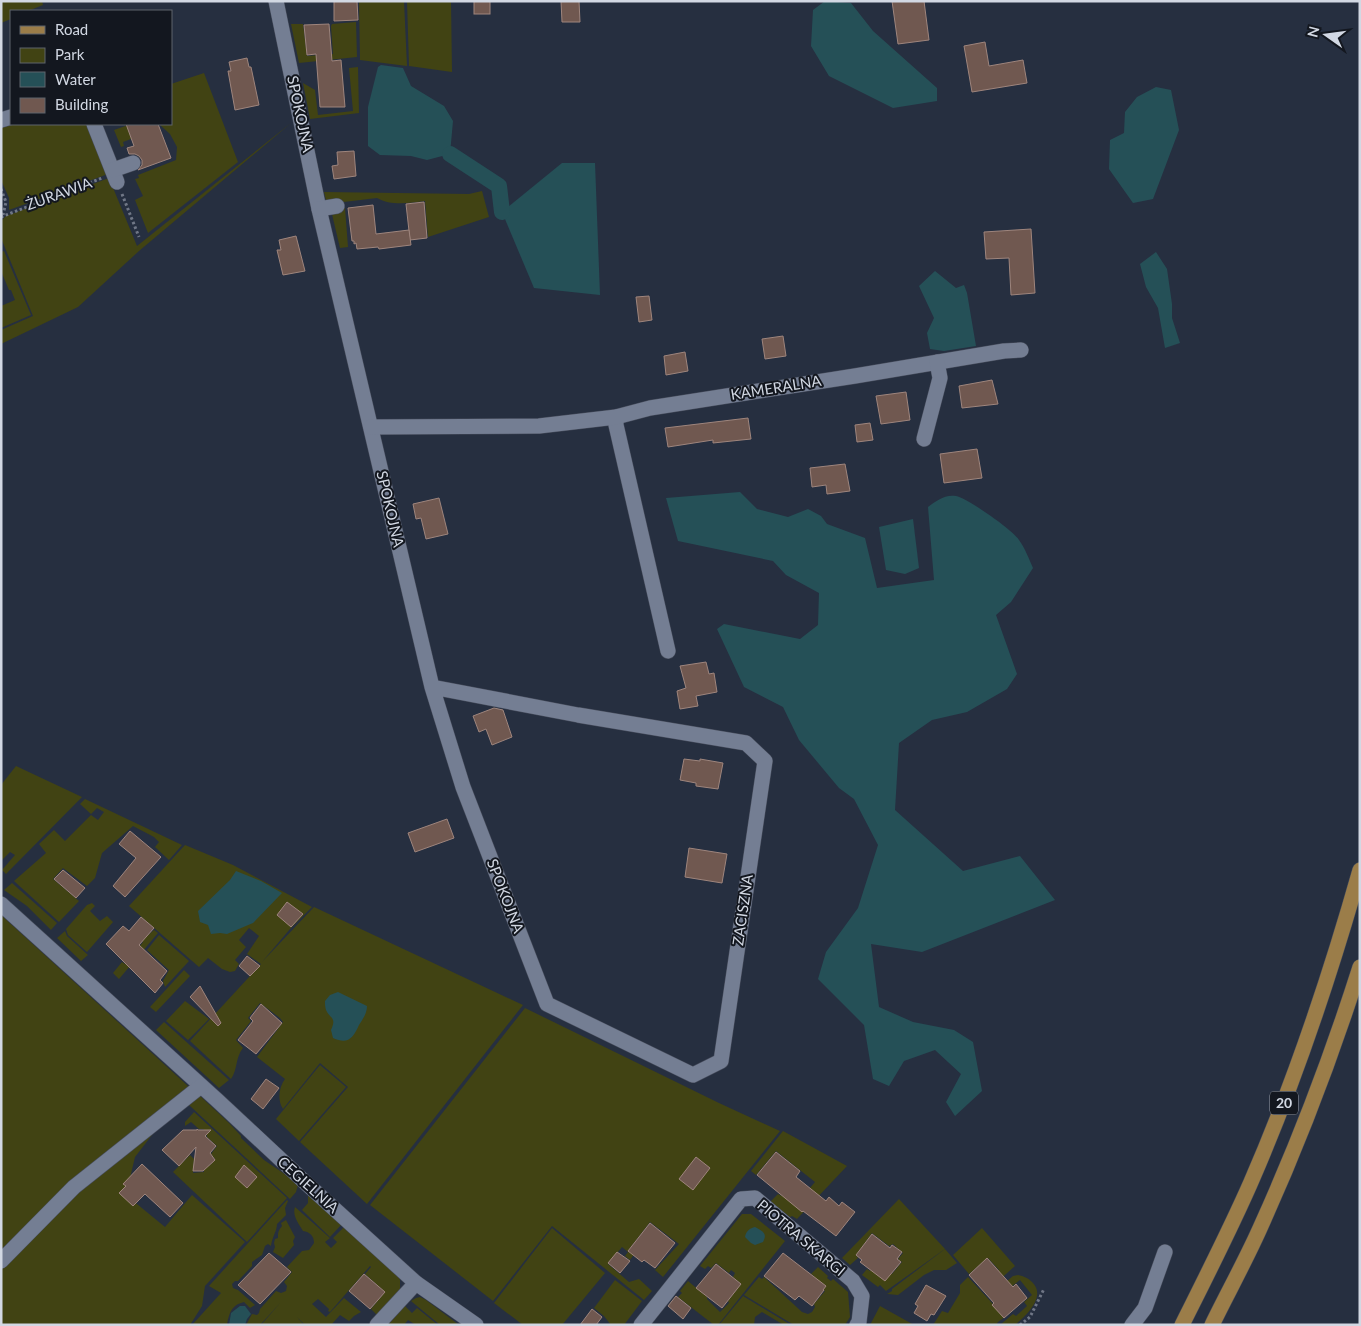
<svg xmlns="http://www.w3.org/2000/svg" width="1361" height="1326" font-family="Lato,sans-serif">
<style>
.green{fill:#414313}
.water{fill:#255057}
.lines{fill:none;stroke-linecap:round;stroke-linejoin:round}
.canal{stroke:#255057;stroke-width:16}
.building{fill:#705850;stroke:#9e857d}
.minor-casing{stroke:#464c5b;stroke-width:16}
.major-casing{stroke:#464c5b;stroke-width:16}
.path{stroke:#707786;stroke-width:3;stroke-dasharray:2.5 2.5;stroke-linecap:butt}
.minor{stroke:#747e93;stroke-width:15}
.major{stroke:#9b7d49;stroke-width:15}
.labels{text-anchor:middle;stroke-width:4;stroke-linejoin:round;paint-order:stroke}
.shield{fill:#13171f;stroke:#999ea8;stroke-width:1}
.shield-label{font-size:14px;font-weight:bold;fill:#d2d8e3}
.street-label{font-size:15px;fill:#d2d8e3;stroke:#13171f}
</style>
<rect width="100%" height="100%" fill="#262f40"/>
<g class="green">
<polygon points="1,1 42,1 43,5 28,11 11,11 11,19 1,23"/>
<polygon points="359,1 404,1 407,66 360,60"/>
<polygon points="407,1 451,1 452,72 409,66"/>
<polygon points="356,22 357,57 299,63 291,24 303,24 307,56 333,54 331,26 332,24"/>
<polygon points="358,67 359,113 310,119 303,83 315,90 318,115 353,111 349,68"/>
<polygon points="204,73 238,162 148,233 135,200 143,196 135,179 139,178 138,175 176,160 177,147 170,134 159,124 130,134 131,139 123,142 124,146 121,147 114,130 131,124 171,124 171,84"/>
<polygon points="11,123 88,124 108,174 9,210 9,198 1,180 1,128"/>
<polygon points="291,123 139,251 78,307 1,344 1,330 33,316 1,238 1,221 6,216 109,178 137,246"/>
<path d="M482,191L489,217L428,237L425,201C409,203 391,206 377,198L327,204L324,192L469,194Z"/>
<polygon points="345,208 348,247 340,248 331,210"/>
<polygon points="4,251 31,315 1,328 1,306 15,300 11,290 9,290 1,271 1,252"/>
<polygon points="16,766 82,797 6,874 2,870 15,855 10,852 1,861 1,785"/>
<polygon points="85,799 182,845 169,860 155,847 159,842 154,837 133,826 102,853 95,878 87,886 63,868 53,879 79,901 59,922 14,881 46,853 39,844 54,830 65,841 91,815 98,820 104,812 97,808 91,814 80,804"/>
<path d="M185,845L233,865L312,907L290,929L262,962L314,907L523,1005L367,1204L300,1142L348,1087L320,1063L283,1109C277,1100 279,1087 285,1079L257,1057L283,1022L280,1018L260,1003L248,1018L251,1021L236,1040L243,1048C235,1058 238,1069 231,1079L190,1041L261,964L247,954L259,936L249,928L239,940L246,947L235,960L239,964L235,971L230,972L222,969L208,958L199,967L129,906Z"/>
<polygon points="12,883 57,923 51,930 27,906 4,890"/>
<polygon points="92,903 95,906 90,911 100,921 107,916 113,922 87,952 68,935 66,929 87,905"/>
<polygon points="1,915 189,1087 135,1157 126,1195 165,1227 192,1195 245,1242 205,1286 202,1306 190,1325 1,1325"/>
<polygon points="135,925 147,936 154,930 158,933 119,979 113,973 122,962 125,964 143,942 130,930"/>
<polygon points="65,931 67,936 88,955 81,961 57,938"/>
<polygon points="159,935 189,961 165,987 163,981 169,970 147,950"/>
<polygon points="184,970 190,976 156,1012 150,1007"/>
<polygon points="185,1001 209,1019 188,1040 166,1021"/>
<polygon points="525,1008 719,1103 780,1131 663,1277 655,1270 679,1244 650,1222 630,1248 635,1253 630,1260 625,1256 628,1252 622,1247 608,1264 629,1282 639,1279 652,1291 644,1300 552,1226 493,1301 370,1205"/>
<polygon points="164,1022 229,1080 219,1088 156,1030"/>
<polygon points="320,1065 346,1087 299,1141 276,1119"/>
<polygon points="200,1096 229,1123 241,1136 241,1138 264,1160 289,1177 298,1185 296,1192 290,1199 189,1105"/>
<polygon points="194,1112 287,1198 247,1242 173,1172 190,1155 194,1159 193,1173 204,1172 204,1165 209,1166 214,1161 215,1159 211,1154 217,1146 207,1137 206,1131 203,1129 199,1129 191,1122 185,1126 185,1122"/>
<polygon points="783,1131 847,1166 797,1219 792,1216 790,1217 770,1202 778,1194 782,1196 784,1193 797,1203 815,1182 776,1151 756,1175 751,1171"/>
<polygon points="309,1195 341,1225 330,1237 302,1210 308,1203 308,1196"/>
<polygon points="899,1199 945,1249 886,1291 880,1285 878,1287 862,1275 867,1269 870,1271 872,1269 888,1272 892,1274 902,1262 898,1259 903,1253 893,1244 889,1246 872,1233 856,1255 858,1258 850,1265 842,1258"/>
<path d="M287,1200L288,1201L285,1208L286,1215L277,1224C277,1231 272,1237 271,1246L268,1244L265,1246L262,1255L252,1262V1266L238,1281H235L232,1284L233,1288L238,1290L255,1305L250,1308L244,1302C231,1305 229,1314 227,1325H192L221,1293L209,1286Z"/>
<path d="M295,1207L330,1238L325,1242L331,1248L337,1242L333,1238L344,1227L398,1276L400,1280V1292L377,1315L371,1309L385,1292L365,1274L371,1267L370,1266L330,1312L328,1311L329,1309L318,1299L312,1304L326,1317L344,1298L361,1312L354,1316L349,1321L340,1315L331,1325H305L297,1317L304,1325H261L281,1302L260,1325H246L252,1314L257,1315L259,1313L260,1309L276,1291L281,1293L286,1291L287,1286L284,1282L292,1272L287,1267L302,1251L309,1250L314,1243C314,1236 310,1232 303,1231C299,1224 292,1216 295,1207Z"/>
<polygon points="742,1214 751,1214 785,1241 718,1325 714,1325 678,1297 682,1293 680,1291 688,1281 707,1297 707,1299 720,1312 729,1303 728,1301 741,1284 733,1277 735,1273 731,1270 729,1273 716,1263 711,1268 708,1266 705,1269 700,1266"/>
<path d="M286,1220L295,1237L293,1241L294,1245L283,1258L273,1252L275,1247L274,1243L275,1239L278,1238C278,1232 278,1231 282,1226L281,1223Z"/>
<polygon points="552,1228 605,1273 562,1325 523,1325 494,1303"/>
<polygon points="982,1228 1015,1266 987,1291 981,1286 999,1270 988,1258 969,1274 953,1255"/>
<polygon points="945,1249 957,1263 946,1270 934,1270 924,1275 898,1295 887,1294 892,1291 892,1289"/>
<polygon points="818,1267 828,1276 827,1278 831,1281 833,1279 848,1292 850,1317 845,1325 794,1325 744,1295 759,1277 762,1279 764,1277 802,1312 808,1314 812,1312 815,1307 814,1304 825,1291 812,1280 814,1276 811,1274"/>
<path d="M1018,1275C1024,1276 1028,1278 1032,1282C1047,1296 1026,1316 1015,1325H1000L1013,1314L1016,1316L1027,1306L1024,1302L1032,1295L1020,1280L1011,1287L989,1296L1013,1276Z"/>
<polygon points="968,1277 1005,1317 998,1322 996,1325 933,1325 942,1311 948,1313 960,1293 960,1285"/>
<polygon points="615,1280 642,1301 624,1325 611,1325 604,1316 594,1308"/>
<polygon points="743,1296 791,1325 784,1325 762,1312 755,1317 754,1325 719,1325"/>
<polygon points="420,1297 426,1300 459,1325 440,1325 411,1301 416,1298"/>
<polygon points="405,1306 412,1313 417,1308 438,1325 416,1325 408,1320 404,1325 388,1325"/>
<polygon points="880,1306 914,1325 870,1325"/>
</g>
<g class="water">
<polygon points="825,1 851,3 873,31 937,88 937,101 893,108 829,76 811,46 813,10"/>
<polygon points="381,65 403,68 411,86 444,106 453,121 450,154 427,160 411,156 380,155 368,146 368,107 378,67"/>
<polygon points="1156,87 1171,90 1179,130 1153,199 1133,203 1109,169 1110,140 1124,133 1125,112 1137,97"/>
<polygon points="562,163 595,163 600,295 534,288 502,212"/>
<polygon points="1156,252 1167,269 1172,304 1172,318 1180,343 1165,348 1158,308 1146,287 1140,264"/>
<polygon points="935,271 956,288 964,285 967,293 976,346 944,351 930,349 927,333 934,318 919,286"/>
<path d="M740,492L757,509L788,517L808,509L821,516L827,524L865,538L877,588L934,580L928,507C936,501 945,494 956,496C967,498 1013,530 1019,540C1025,548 1029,559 1033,568L1011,602L996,615L1017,674L1007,689L967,712L932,720L899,743L895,810L963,871L1020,856L1055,900L922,952L871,944L879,1007L913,1022L954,1030L973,1042L982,1091L955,1116L946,1102L961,1074L935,1050L904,1061L889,1086L873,1079L864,1025L818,979L826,952L858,908L878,845L854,799L839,788L799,740L783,707L744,687L717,629L724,624L800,639L818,625L819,593L786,575L773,561L678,541L666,498Z"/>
<polygon points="913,519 919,568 905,574 886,570 879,527"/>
<polygon points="236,871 261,881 282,893 253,923 227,934 220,933 211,934 208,925 200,922 198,911 230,880"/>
<path d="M338,992L367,1006C367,1013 363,1019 359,1025C353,1038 348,1045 333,1038L331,1030C337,1017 330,1019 326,1010C325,1007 325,1004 325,1001L330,995Z"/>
<path d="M755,1227C762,1231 768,1233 763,1242L755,1245L751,1243L745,1237C746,1231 750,1228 755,1227Z"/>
<polygon points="240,1306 245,1306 251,1314 247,1319 245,1325 229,1325 231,1313"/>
</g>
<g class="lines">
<polyline class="canal" points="450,154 499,186 502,212"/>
</g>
<g class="building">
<polygon points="334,1 357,1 358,20 334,21"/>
<rect x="474" y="1" width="16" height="13"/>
<polygon points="561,1 579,1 580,22 562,22"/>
<polygon points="892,1 924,1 929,40 898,44"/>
<polygon points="329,24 332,61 341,60 345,107 320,107 316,54 307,55 304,25"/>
<polygon points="985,42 989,66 1023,60 1027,83 972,92 964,46"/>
<polygon points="247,58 249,67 251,67 259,105 235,110 228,71 231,71 229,62"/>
<polygon points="126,124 158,124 171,158 138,170 142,165 142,160 139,156 135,154 129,154 127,148 134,146"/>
<polygon points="354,151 356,176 334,179 332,166 338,165 337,152"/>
<polygon points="424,202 427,238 410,240 406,204"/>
<polygon points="373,205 376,234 409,230 411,245 379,249 378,247 357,249 356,243 354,244 354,241 352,241 348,208"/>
<polygon points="1031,229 1035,293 1011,295 1009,258 986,259 984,232"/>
<polygon points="296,236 305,271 283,275 277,250 281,250 279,240"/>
<polygon points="649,296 652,320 639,322 636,297"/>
<polygon points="783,336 786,356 765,359 762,339"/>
<polygon points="685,352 688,371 666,375 664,356"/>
<polygon points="992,380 998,404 962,408 959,386"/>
<polygon points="906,392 910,420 881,424 876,396"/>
<polygon points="748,418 751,439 713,443 713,440 668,447 665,428"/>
<polygon points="870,423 873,440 857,442 855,425"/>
<polygon points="977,449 982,478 944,483 940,454"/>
<polygon points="845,464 850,491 827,494 826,485 812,487 810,468"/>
<polygon points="439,498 448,534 426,539 421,518 416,519 413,504"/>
<polygon points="706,662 709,674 714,673 717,692 696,696 698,706 680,709 677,691 686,688 680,666"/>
<polygon points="494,708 503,710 512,737 492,745 486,729 479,732 473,716"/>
<polygon points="684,759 700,761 700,759 723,763 718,789 696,786 696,783 680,780"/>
<polygon points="447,819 454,838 415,852 408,833"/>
<polygon points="130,831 161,857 125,897 113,886 136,858 119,844"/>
<polygon points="689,848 727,854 722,883 685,877"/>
<polygon points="63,870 85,888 76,898 54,879"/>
<polygon points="287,902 303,914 291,927 277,915"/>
<polygon points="141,917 154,928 139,945 167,971 160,980 163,983 155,993 106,944 123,926 129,931"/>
<polygon points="247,956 260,966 250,976 239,966"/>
<polygon points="200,986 221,1023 218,1026 190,997"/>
<polygon points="261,1004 282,1023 256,1054 238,1040 253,1021 250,1018"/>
<polygon points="266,1079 279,1088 263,1109 251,1099"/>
<polygon points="197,1129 198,1130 211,1130 205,1136 216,1146 210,1153 215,1160 203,1171 193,1171 196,1147 179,1166 162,1150 183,1130 197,1130"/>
<polygon points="776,1152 800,1171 796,1177 826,1201 829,1197 839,1206 842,1202 855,1212 836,1236 803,1211 802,1212 757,1175"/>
<polygon points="696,1157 710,1168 693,1190 679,1179"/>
<polygon points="142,1164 183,1203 170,1217 145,1194 133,1206 119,1193 126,1186 123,1184"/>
<polygon points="244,1165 257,1177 247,1188 235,1177"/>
<polygon points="650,1223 675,1243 655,1268 644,1260 642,1262 628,1251"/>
<polygon points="872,1234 890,1248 892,1245 902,1252 897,1259 901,1262 885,1281 860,1262 862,1260 856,1255"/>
<polygon points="617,1252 630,1261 620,1273 608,1263"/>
<polygon points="269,1253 291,1272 260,1304 238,1285"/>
<polygon points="783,1253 826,1286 823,1290 824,1290 812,1306 799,1296 795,1300 764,1276"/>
<polygon points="987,1258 1013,1287 1016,1284 1027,1298 1004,1318 992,1305 994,1303 969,1275"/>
<polygon points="716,1264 741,1284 722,1308 696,1288"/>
<polygon points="364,1274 385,1292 370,1309 349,1291"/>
<polygon points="926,1285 946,1296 934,1315 931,1314 927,1321 914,1313 918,1306 915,1304"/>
<polygon points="676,1296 691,1308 683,1319 668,1306"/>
<polygon points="592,1309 602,1317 596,1325 580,1325"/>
</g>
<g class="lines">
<g class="minor-casing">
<g id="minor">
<polyline points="276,1 319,209 432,687 463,787 547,1004 693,1075 721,1061 765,761 746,743 578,715 432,687"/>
<polyline points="1,120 11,117"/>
<polyline points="94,124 117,182"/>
<polyline points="113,170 133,163"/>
<polyline points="319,209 337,206"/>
<polyline points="616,417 616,425 668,651"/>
<polyline points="371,427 539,426 616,417 650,408 855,376 1004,351 1021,350"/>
<polyline points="924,439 940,378 937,362"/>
<polyline points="1,904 218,1101 308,1185 416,1283 476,1325"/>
<polyline points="1,1261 74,1187 201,1086"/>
<polyline points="377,1325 416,1283"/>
<polyline points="641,1325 741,1199 755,1198 853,1281 862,1296 859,1322 857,1325"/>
<polyline points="1132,1325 1145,1308 1165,1252"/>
</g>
</g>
<g class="major-casing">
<g id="major">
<path d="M1182,1325C1206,1277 1230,1230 1251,1182C1295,1081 1330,976 1360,870"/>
<path d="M1212,1325C1228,1292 1246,1260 1261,1226C1299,1142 1332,1055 1360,967"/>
</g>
</g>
<g class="path">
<polyline points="1,189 6,202 3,215"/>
<polyline points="122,194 139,237"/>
<polyline points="1,217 102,178"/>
<polyline points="1020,1325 1030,1317 1044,1289"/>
</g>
<use href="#minor" class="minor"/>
<use href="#major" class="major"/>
</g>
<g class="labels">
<rect class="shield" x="1270" y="1091.5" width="28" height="23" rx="4"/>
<g class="shield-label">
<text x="1284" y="1108">20</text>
</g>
<g class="street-label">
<text transform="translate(300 114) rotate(78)" y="5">SPOKOJNA</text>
<text transform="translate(59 194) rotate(-20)" y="5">ŻURAWIA</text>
<text transform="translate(776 388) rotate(-9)" y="5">KAMERALNA</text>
<text transform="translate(390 509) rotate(77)" y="5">SPOKOJNA</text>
<text transform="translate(505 896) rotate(69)" y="5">SPOKOJNA</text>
<text transform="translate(743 910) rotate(-82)" y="5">ZACISZNA</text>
<text transform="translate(308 1185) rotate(42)" y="5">CEGIELNIA</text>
<text transform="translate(801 1238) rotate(40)" y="5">PIOTRA SKARGI</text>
</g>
</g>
<rect width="1361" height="1326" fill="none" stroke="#d2d8e3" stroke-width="5"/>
<rect x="10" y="10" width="162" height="115" fill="#13171f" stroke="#5f646d"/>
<rect x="20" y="26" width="25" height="8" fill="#9b7d49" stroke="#5f646d"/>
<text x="55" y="35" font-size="15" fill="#d2d8e3">Road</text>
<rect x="20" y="48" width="25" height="15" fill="#414313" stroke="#5f646d"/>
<text x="55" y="60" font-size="15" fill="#d2d8e3">Park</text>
<rect x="20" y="72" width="25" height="15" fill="#255057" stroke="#5f646d"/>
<text x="55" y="85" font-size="15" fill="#d2d8e3">Water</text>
<rect x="20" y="98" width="25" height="15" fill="#705850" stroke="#5f646d"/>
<text x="55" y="110" font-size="15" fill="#d2d8e3">Building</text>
<g transform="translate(1326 35) rotate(284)" stroke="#13171f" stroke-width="4" paint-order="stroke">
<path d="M0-4L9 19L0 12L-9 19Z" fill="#d2d8e3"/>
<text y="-8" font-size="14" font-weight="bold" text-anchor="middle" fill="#d2d8e3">N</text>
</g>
</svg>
